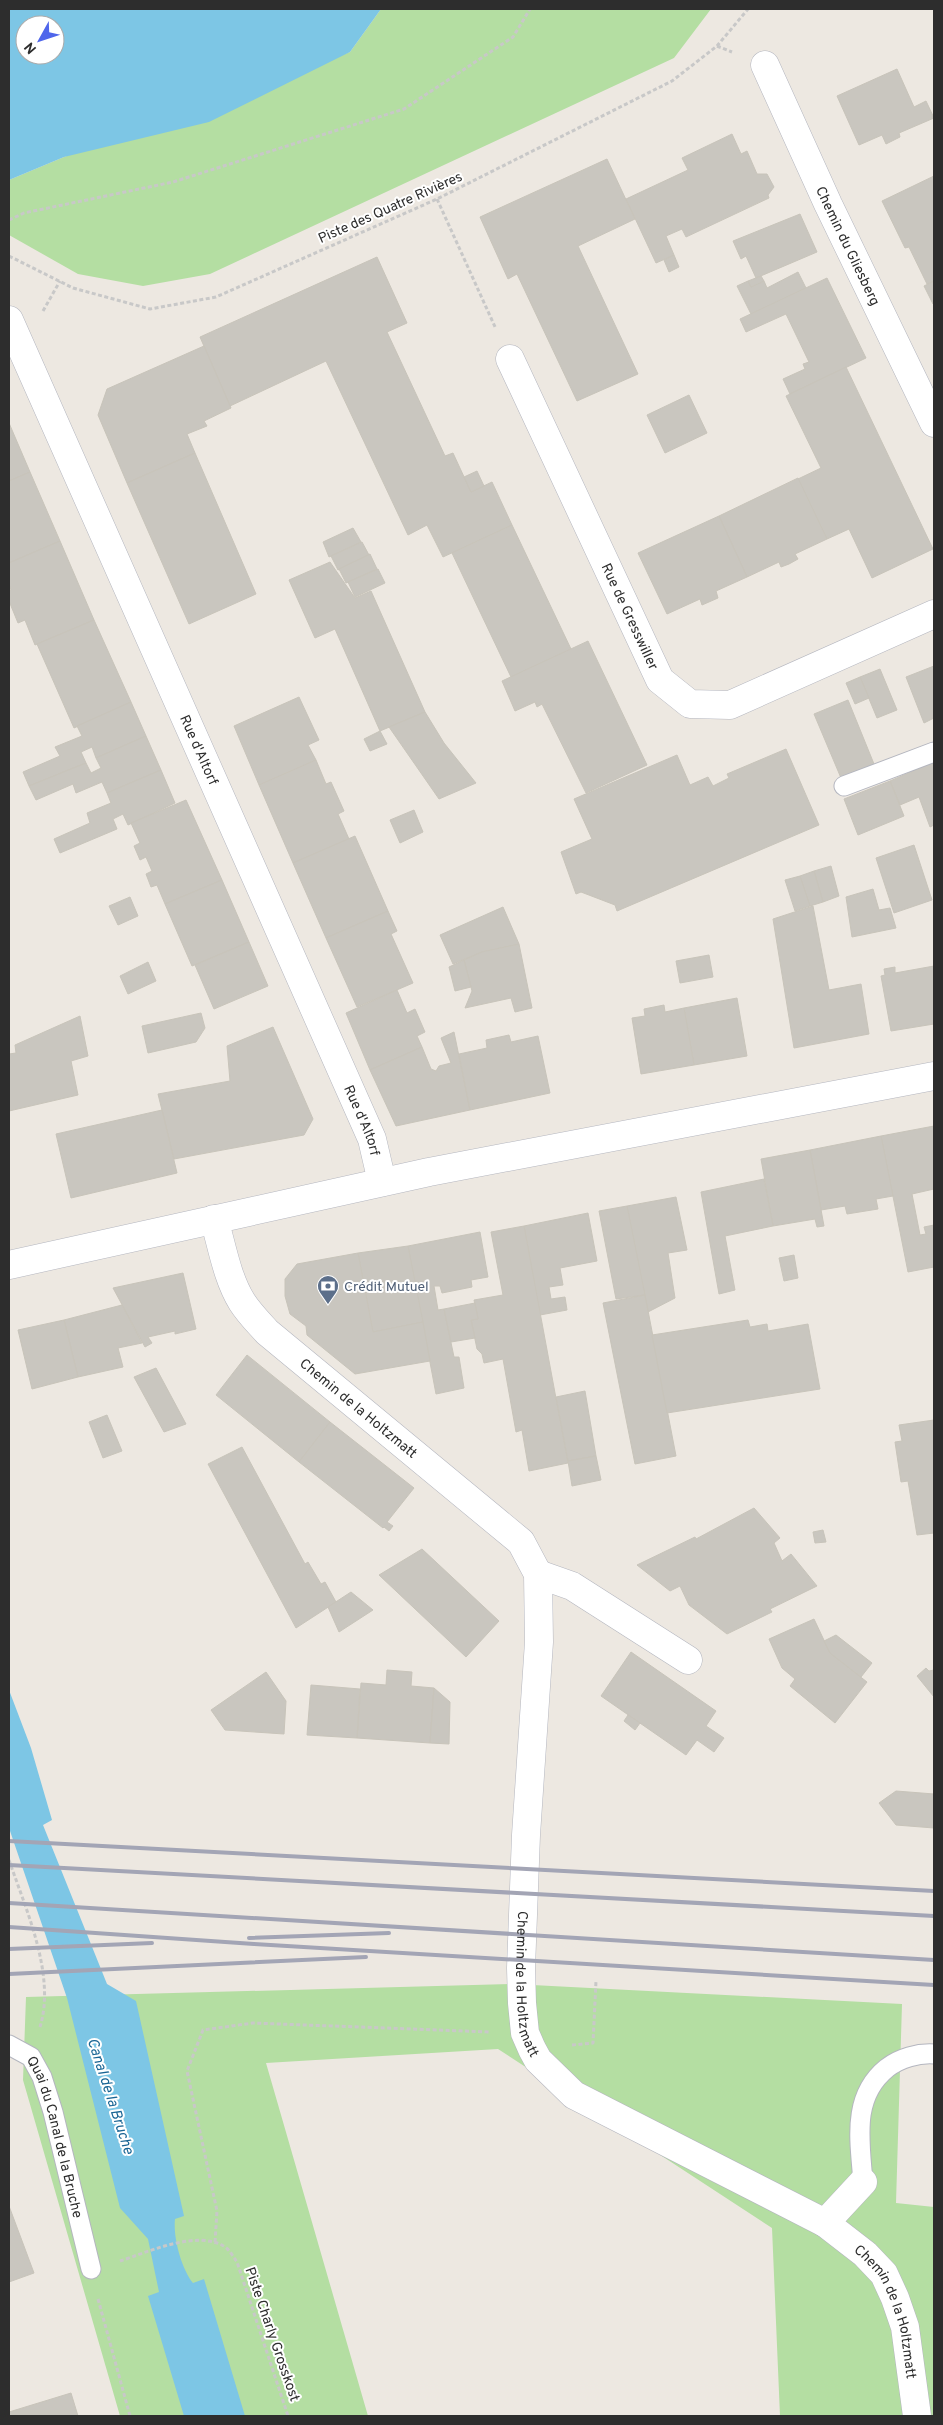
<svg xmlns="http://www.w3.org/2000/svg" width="943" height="2425" font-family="Overpass,sans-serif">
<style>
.green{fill:#b4dea2}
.water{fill:#7dc6e5;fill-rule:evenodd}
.building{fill:#c9c6bf;stroke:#c8c4ba}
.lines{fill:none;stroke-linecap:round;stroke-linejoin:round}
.lane-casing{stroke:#b4b6bf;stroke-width:21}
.street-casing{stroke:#b4b6bf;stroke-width:29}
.secondary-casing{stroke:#b4b6bf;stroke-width:29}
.path{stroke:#c8c8c8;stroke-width:3;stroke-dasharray:4 2.5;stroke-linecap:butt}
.lane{stroke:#fff;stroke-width:19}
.street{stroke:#fff;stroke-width:28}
.secondary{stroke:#fff;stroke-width:28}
.rail{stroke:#a3a5b5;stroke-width:4}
.labels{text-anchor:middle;stroke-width:4;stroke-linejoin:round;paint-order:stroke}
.street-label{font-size:14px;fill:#2d2d2d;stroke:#fff}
.service-label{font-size:14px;fill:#4e5e75;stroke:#fff;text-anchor:start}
.water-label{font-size:15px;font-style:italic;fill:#196594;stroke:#fff}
</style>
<rect width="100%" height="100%" fill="#ede8e1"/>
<g class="green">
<polygon points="381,9 711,9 674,58 210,274 143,286 78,274 9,235 9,180 64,157 350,52"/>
<polygon points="513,1984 902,2004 896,2203 934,2207 934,2416 780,2416 772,2228 498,2049 266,2063 368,2416 120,2416 23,2080 26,1997"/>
</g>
<g class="water">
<path d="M9,9H381L350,52L209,122L64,157L9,180ZM25,25H55V55H25Z"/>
<path d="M9,1690L31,1748L52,1820L43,1825L107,1984L136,2001L184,2216L175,2219C173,2237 181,2268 193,2283L204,2279L245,2416H184L148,2296L159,2292L148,2239L120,2208L67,1998L9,1828Z"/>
</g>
<g class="building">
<polygon points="897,69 914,107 926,101 934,118 899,133 900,137 886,144 882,135 859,145 837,96"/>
<polygon points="732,134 741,154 747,151 757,174 767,174 774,187 768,195 769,198 686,237 682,229 666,236 674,255 656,263 626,199 688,170 682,158"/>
<polygon points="607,159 635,219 578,246 638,374 577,401 517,274 508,279 480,217"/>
<polygon points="934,176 934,281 927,284 909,247 905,248 882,201"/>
<polygon points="800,214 817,252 756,278 746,256 741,259 733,241"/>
<polygon points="674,255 679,267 669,272 664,260"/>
<polygon points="377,257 407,323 387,332 445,456 453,453 471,492 492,482 512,525 443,557 427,525 408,535 326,361 230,406 200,337"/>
<polygon points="798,272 806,288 751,314 737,286 748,281 751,287 764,281 767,288"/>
<polygon points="761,276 764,281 751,287 748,281"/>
<polygon points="827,278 866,358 790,394 783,379 805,369 803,364 809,362 786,314 746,332 740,319"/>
<polygon points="934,281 934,303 933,304 924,286"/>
<polygon points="204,346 231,408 204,421 207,426 187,434 195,453 127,483 98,415 107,389"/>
<polygon points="846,367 933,549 872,578 849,529 827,539 798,479 821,468 786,396"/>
<polygon points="689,395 707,433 665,453 647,415"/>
<polygon points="9,423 30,472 9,481"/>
<polygon points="195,453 256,594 189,624 127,483"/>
<polygon points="477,471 484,486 471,492 464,477"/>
<polygon points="30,472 60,541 9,563 9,481"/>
<polygon points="798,478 827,539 795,554 798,559 789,564 781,567 779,562 747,577 719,516"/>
<polygon points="719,516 747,577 716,591 718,598 702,605 700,599 667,614 638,553"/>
<polygon points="512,525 571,649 511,677 452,553"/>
<polygon points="353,528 361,542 329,557 323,542"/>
<polygon points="60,541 94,620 35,645 25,620 18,623 9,601 9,591 11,590 9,585 9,563"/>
<polygon points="362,542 369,555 338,570 331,556"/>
<polygon points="370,554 377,569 346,583 339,569"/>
<polygon points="330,562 355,598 371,591 425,712 380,731 335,629 315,638 289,580"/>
<polygon points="378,569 385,583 355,597 348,582"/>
<polygon points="94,620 131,702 74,728 37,644"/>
<polygon points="588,641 647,765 586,793 542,704 537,707 535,702 515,711 502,681"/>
<polygon points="934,666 934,718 924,723 906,677"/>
<polygon points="880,669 897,710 877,718 860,677"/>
<polygon points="860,677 869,698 855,704 846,683"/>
<polygon points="299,697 319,740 308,745 316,760 259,785 234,726"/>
<polygon points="848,700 874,764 841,778 814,714"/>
<polygon points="131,702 146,736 96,758 92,747 81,752 86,763 29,786 23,772 60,756 55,747 82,736 77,726"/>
<polygon points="425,712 444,743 476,783 439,799 389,727"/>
<polygon points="380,731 387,744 370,751 364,739"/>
<polygon points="146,736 161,770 107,793 102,782 76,793 73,784 36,800 29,786 86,763 91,773 101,768 96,758"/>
<polygon points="786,749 819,825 617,911 615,905 581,892 576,894 561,852 592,839 574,799 677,755 690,785 708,777 713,786 729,778 727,774"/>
<polygon points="316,760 326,784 331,782 344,811 338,814 349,839 293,863 259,785"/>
<polygon points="934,762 934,825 930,827 919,797 900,805 890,781"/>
<polygon points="161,770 175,803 128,825 123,814 113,819 117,829 60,853 54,839 90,823 87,813 111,803 107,793"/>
<polygon points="890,781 904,816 858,835 844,799"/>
<polygon points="186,800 222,880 165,904 157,885 151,887 146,874 152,871 146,857 140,860 134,846 140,843 131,823"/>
<polygon points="414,810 423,832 400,843 390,820"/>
<polygon points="355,836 388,911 326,938 293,863"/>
<polygon points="914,845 932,900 894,913 876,858"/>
<polygon points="831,866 839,896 823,902 814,871"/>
<polygon points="814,871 823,902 810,906 800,876"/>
<polygon points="800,876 810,906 795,911 785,880"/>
<polygon points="222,880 249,942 192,966 165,904"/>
<polygon points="873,889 879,910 890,908 896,928 852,937 846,897"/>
<polygon points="130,897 138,916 118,925 109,906"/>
<polygon points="813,906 829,990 861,984 869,1034 794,1048 773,919"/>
<polygon points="503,907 519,944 482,952 453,964 440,935"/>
<polygon points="388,911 397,931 391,934 413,983 357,1007 326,938"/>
<polygon points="249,942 268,986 214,1009 195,965"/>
<polygon points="519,944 532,1008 515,1012 511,998 465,1008 472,991 464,960 482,952"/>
<polygon points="709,955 713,977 680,983 676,961"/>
<polygon points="464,960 471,987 455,991 449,967"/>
<polygon points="148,962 156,981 128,994 120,976"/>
<polygon points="934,966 934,1024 891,1031 881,976 885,975 884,969 895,967 895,973"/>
<polygon points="397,990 407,1013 415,1009 425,1032 417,1036 422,1047 370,1070 346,1013"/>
<polygon points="737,998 747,1056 694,1065 684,1008"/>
<polygon points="664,1005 665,1012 684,1008 694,1065 641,1074 632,1018 645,1016 644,1009"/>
<polygon points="201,1013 205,1028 196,1042 148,1053 142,1026"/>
<polygon points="80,1016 88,1056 71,1061 78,1095 9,1111 9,1054 16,1053 15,1045"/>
<polygon points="273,1027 313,1119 304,1135 174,1159 158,1094 230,1081 227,1046"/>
<polygon points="454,1032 470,1110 396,1126 370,1070 422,1047 431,1069 436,1071 439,1066 451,1063 441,1038"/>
<polygon points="509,1035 511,1042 538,1036 550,1093 470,1110 459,1054 487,1048 486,1040"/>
<polygon points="162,1110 177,1173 71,1198 56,1134"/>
<polygon points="934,1126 934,1189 912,1194 920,1235 926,1234 924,1227 934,1225 934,1267 908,1272 881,1136"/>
<polygon points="881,1136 893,1196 876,1199 878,1209 847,1214 845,1206 821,1210 810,1150"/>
<polygon points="810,1150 824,1226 817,1227 815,1219 773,1226 761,1159"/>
<polygon points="764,1179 773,1226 725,1236 735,1290 719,1294 701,1192"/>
<polygon points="676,1197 687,1250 668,1253 675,1298 648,1312 627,1206"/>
<polygon points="627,1206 645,1295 616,1299 599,1211"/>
<polygon points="588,1213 597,1261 560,1268 563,1285 549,1287 551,1299 565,1297 567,1310 540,1315 524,1226"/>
<polygon points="524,1226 568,1463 529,1471 522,1430 516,1432 503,1359 484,1363 482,1354 477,1349 471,1320 478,1319 474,1300 503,1295 491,1232"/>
<polygon points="480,1232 488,1277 471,1280 472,1287 442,1293 440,1286 434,1286 438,1310 444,1309 454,1357 459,1357 464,1388 436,1394 408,1246"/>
<polygon points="408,1246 423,1322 373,1332 358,1253"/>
<polygon points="358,1253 373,1332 423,1322 430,1361 355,1374 307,1335 306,1326 290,1314 285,1296 285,1279 297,1264"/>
<polygon points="794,1255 798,1278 784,1281 779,1258"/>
<polygon points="183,1273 196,1329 175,1334 175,1331 148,1337 152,1343 145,1347 113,1288"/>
<polygon points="645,1295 676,1456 635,1464 603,1303"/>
<polygon points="475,1303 478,1319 471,1320 475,1338 451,1342 444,1309"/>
<polygon points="122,1305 142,1343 118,1348 123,1367 78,1377 64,1320"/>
<polygon points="64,1320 78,1377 32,1389 18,1330"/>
<polygon points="748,1320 750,1327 767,1324 768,1331 808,1324 820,1389 667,1413 652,1335"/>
<polygon points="247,1355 330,1422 299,1462 216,1395"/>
<polygon points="156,1368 186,1424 164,1432 134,1377"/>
<polygon points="585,1391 596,1456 568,1461 556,1397"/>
<polygon points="107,1415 122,1451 103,1458 89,1422"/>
<polygon points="934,1420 934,1533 917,1535 908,1481 901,1482 895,1442 902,1441 899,1425"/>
<polygon points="330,1422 414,1488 387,1522 393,1526 389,1531 384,1527 383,1528 299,1462"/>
<polygon points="242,1447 305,1564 308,1562 321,1584 325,1582 336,1602 296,1628 208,1464"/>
<polygon points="596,1456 601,1480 572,1486 568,1461"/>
<polygon points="754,1508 780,1538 774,1543 782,1561 791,1554 817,1586 770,1609 772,1612 727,1634 689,1605 680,1586 670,1591 637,1565 695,1537 696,1539"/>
<polygon points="823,1530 826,1542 815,1543 813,1532"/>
<polygon points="422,1549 499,1621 466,1657 379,1575"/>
<polygon points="351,1592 373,1610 339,1632 328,1607"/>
<polygon points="814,1619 830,1653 867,1682 835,1723 790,1686 795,1679 782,1668 769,1639"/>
<polygon points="836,1635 872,1663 861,1677 830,1653 824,1641"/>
<polygon points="631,1652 716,1711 706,1726 724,1738 714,1752 697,1740 686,1755 601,1696"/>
<polygon points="926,1668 929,1671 934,1670 934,1697 917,1676"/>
<polygon points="387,1670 412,1672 411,1686 434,1688 430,1743 357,1738 361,1683 386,1685"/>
<polygon points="266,1672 286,1701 284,1734 225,1730 211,1710"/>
<polygon points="311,1685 360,1689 357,1738 307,1735"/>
<polygon points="434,1688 450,1702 449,1744 430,1743"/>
<polygon points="628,1715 640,1723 635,1730 624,1721"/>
<polygon points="896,1791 934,1794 934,1828 896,1825 879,1803"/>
<polygon points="9,2206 34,2273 9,2282"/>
<polygon points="71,2393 78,2416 9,2416 9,2412"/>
</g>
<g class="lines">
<g class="lane-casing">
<g id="lane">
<polyline points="844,786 934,752"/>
<path id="s1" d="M9,2045L31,2057L42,2077L53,2112L91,2269"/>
<path d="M863,2182C860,2141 851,2097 887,2068C900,2058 918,2053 934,2054"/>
</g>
</g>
<g class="street-casing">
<g id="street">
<path id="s2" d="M765,65L828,204L934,423"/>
<path id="s3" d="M9,320L372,1139L382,1182"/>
<path id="s4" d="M510,359L660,680L690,704L730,705L934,614"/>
<path id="s5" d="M214,1219C222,1246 227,1278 242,1302C249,1313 258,1322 267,1332L521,1542L538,1574L539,1642L526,1835L521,1968L522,2003L525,2033L532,2049L538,2060L574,2095L825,2223L865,2254L884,2274L895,2298L905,2327L917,2416"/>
<polyline points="538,1574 572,1586 688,1660"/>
<polyline points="825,2223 863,2182"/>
</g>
</g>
<g class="secondary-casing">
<polyline id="secondary" points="9,1265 429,1172 934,1076"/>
</g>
<g class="path">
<polyline points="717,46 732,52"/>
<polyline points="437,199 496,329"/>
<polyline points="9,220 24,213 173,182 404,109 513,37 530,9"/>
<polyline points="9,256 73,288 150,309 216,297 437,199 672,81 717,46 748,9"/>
<polyline points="43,311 60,281"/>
<path d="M9,1860C26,1910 56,1975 40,2027"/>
<polyline points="572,2045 593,2043 596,1981"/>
<polyline points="215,2242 217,2211 187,2071 203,2030 253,2023 490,2032"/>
<path d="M120,2261C148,2252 198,2229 225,2247C230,2250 233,2257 237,2262L288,2416"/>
<polyline points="98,2299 130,2416"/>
</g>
<use href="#lane" class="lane"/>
<use href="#street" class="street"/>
<use href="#secondary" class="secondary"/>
<g class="rail">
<polyline points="9,1841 934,1891"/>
<polyline points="9,1865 934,1916"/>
<polyline points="9,1903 934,1960"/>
<polyline points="9,1927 254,1944 934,1985"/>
<polyline points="249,1938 389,1933"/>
<polyline points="9,1949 152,1943"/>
<polyline points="9,1974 366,1957"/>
</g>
</g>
<defs>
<g id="bank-pin" transform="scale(1.125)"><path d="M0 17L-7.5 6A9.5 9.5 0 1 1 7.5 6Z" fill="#5c6f8a" stroke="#fff"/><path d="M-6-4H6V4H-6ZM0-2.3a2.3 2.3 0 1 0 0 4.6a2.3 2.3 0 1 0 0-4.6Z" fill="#fff"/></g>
</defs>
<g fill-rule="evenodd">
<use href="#bank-pin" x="328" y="1286"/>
</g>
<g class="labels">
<g class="street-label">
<text transform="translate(390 207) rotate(-24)" y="5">Piste des Quatre Rivières</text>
<text dy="5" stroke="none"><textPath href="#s2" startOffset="199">Chemin du Gliesberg</textPath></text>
<text dy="5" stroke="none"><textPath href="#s4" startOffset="284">Rue de Gresswiller</textPath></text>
<text dy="5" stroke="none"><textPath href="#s3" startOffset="470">Rue d'Altorf</textPath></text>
<text dy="5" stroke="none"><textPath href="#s3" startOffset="875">Rue d'Altorf</textPath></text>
<text dy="5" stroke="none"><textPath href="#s5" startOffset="246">Chemin de la Holtzmatt</textPath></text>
<text dy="5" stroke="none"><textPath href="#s5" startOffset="904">Chemin de la Holtzmatt</textPath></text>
<text dy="5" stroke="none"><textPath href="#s1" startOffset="109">Quai du Canal de la Bruche</textPath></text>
<text dy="5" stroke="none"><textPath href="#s5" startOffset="1428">Chemin de la Holtzmatt</textPath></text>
<text transform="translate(273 2334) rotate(71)" y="5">Piste Charly Grosskost</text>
</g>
<g class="service-label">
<text x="344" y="1291">Crédit Mutuel</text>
</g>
<g class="water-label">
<text transform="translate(111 2096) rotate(72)" y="5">Canal de la Bruche</text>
</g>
</g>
<rect width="943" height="2425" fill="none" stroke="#2d2d2d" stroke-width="20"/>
<g transform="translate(40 40) rotate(230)"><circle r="24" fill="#ffffff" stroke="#ababab"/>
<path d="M0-4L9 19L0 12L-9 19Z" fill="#4f66eb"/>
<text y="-8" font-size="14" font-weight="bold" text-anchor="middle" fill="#2d2d2d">N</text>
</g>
</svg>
